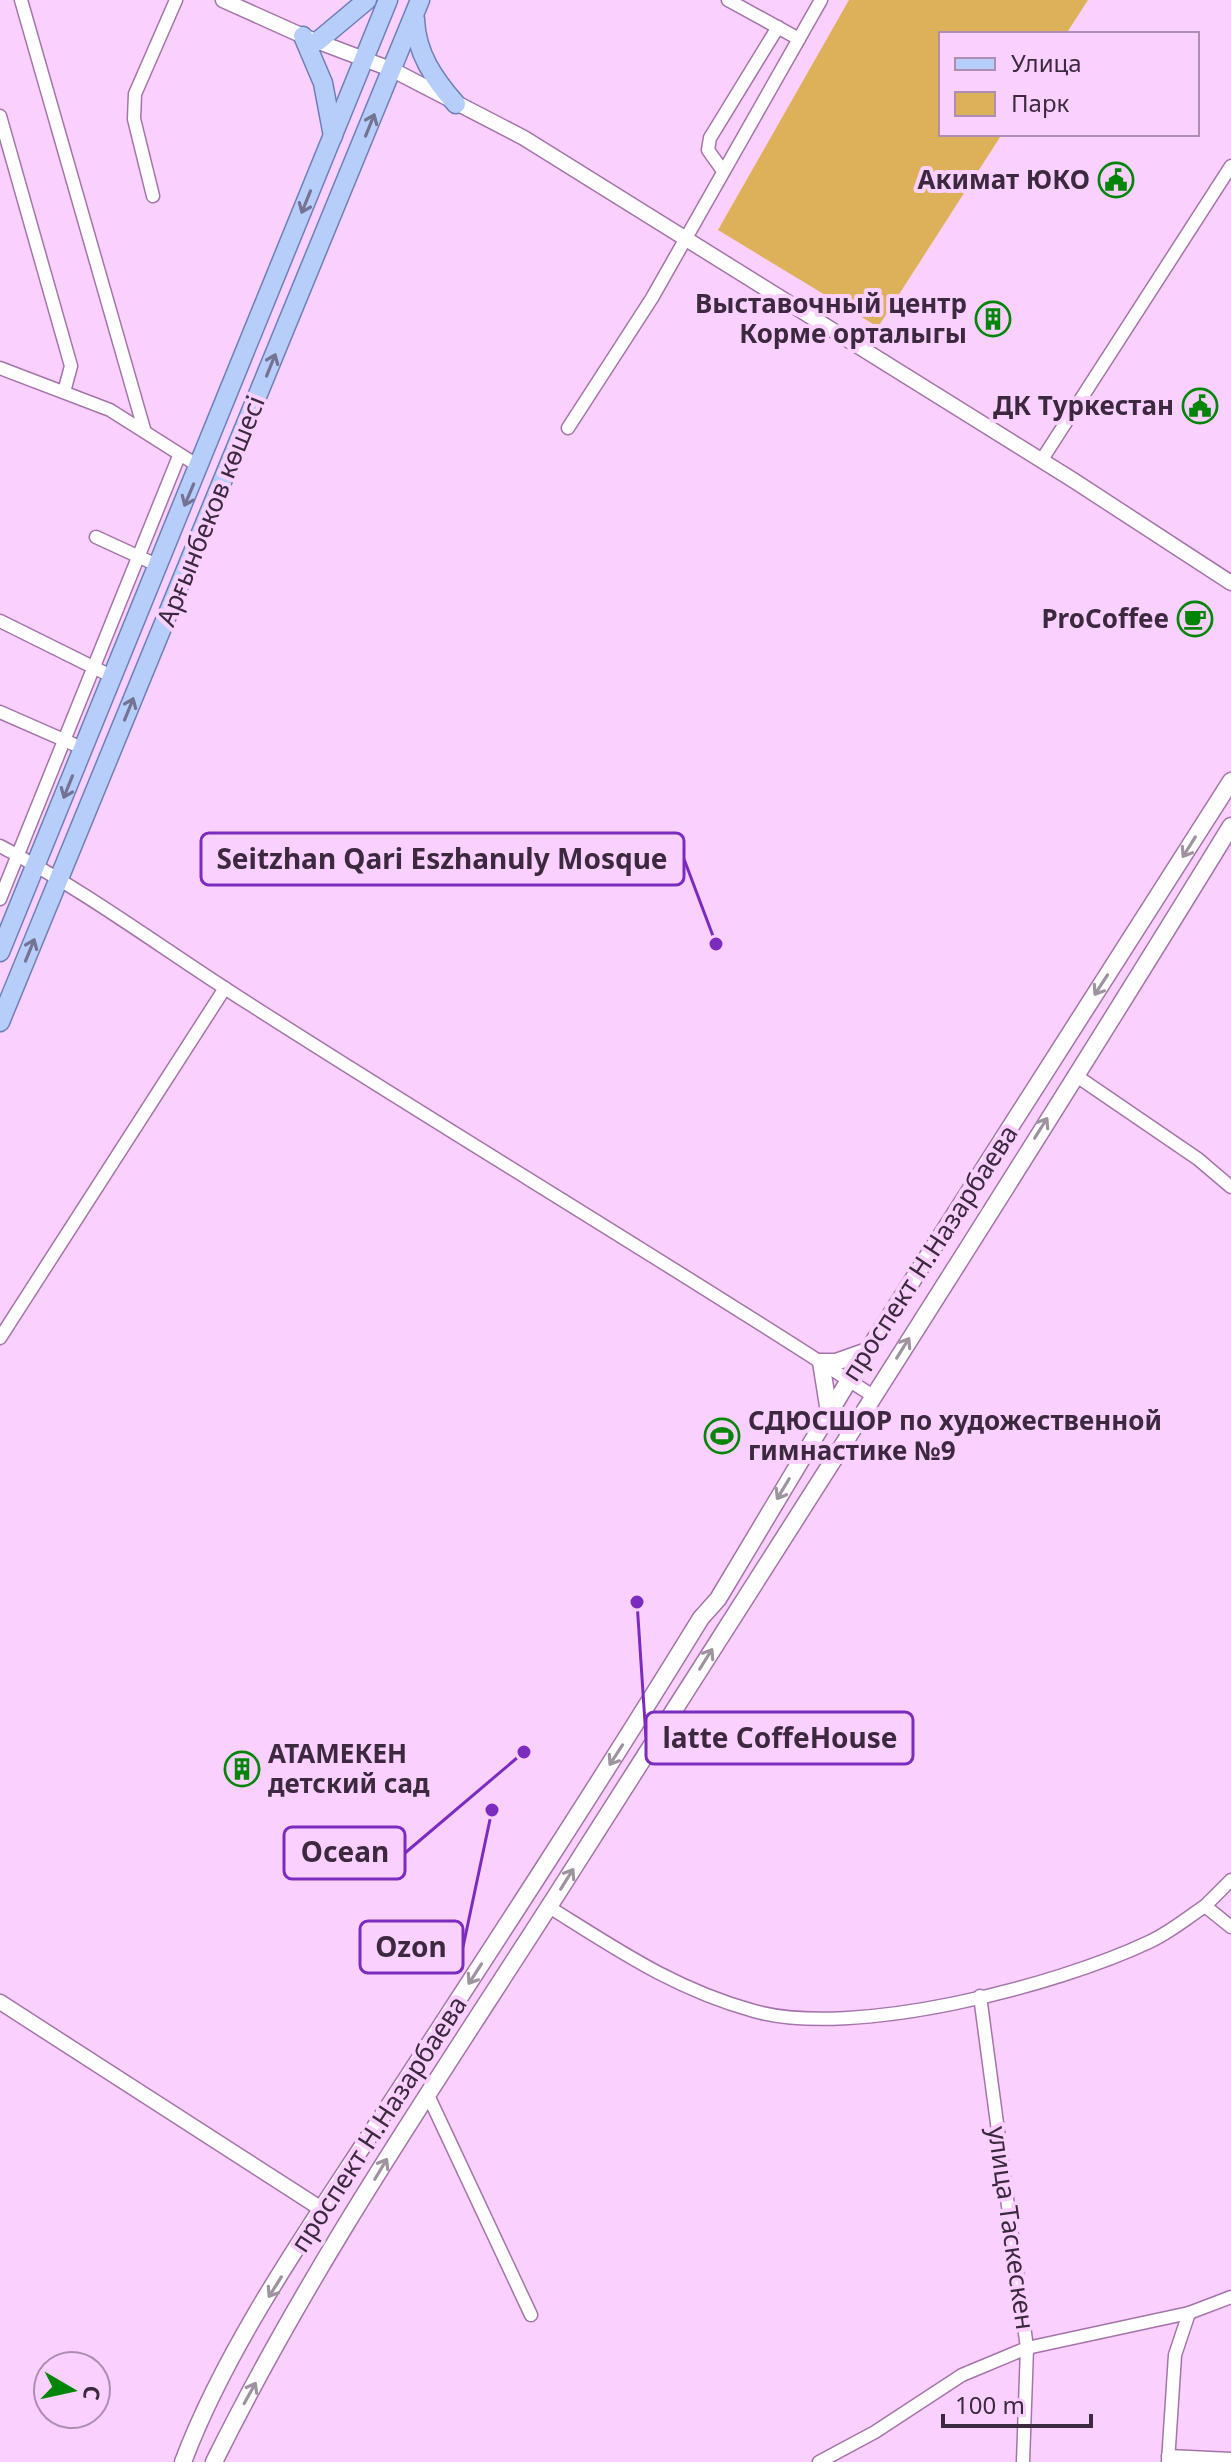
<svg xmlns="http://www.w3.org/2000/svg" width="1231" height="2462" font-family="'Noto Sans',sans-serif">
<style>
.green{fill:#dcb159}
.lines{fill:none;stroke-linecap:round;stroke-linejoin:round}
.minor-casing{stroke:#a474aa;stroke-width:15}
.tertiary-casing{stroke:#a474aa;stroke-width:17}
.secondary-casing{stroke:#a474aa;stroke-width:19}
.primary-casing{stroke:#6e7fb6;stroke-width:21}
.minor{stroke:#fff;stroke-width:12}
.tertiary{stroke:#fff;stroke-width:14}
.secondary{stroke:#fff;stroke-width:16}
.primary{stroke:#b8cefa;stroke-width:18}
.oneway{stroke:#747393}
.oneway2{stroke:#9e949f}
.labels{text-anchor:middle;stroke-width:8;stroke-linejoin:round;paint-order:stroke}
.poi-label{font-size:26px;font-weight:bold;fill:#3c283f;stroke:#fad0ff;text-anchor:end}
.street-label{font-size:26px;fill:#3c283f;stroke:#fad0ff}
.leader{fill:none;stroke:#7b2cbf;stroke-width:3}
.callout-dot{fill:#7b2cbf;stroke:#fad0ff;stroke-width:3}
.callout{fill:#fad0ff;stroke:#7b2cbf;stroke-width:3}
.callout-label{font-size:28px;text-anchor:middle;font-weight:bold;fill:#3c283f}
</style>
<rect width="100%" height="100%" fill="#fad0ff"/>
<polygon class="green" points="849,0 1088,0 1066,34 941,34 941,134 1002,134 878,327 718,230"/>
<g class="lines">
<g class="minor-casing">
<g id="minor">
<polyline points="21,0 144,429"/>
<polyline points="728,0 799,39"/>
<polyline points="0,116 71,366 64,392"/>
<polyline points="723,171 708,150 710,138 778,27"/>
<polyline points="153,196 134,119 135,94 176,0"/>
<polyline points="0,368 110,410 200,467"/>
<polyline points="568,428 652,298 821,0"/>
<polyline points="1041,461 1231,166"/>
<polyline points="96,537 159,566"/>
<polyline points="0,621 111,676"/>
<polyline points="0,712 73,744"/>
<path d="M0,846C88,892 167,952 251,1005C457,1137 667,1262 873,1396"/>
<polyline points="0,899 179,456"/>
<polyline points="1075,1075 1198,1159 1231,1187"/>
<polyline points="0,1338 225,988"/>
<polyline points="1205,1906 1231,1880"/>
<path d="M549,1907C618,1950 674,1989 754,2011C853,2039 1056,1986 1149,1942C1169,1933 1187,1918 1205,1906L1231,1927"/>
<polyline points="980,1996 1027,2348 1023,2462"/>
<polyline points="427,2093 531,2315"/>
<polyline points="1168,2456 1231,2459"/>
<polyline points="819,2462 875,2432 962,2375 1027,2348 1189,2313 1231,2297"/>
<polyline points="1168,2462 1175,2355 1189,2313"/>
</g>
</g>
<g class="tertiary-casing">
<g id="tertiary">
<polyline points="223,0 303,36 393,70 524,138 1073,480 1231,583"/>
<polyline points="0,2002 323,2210"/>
</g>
</g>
<g class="secondary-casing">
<g id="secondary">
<polyline points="829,1412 821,1362 836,1362 867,1351"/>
<path d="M183,2462C228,2342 315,2220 385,2112C492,1948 599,1784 701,1618L718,1599L849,1380L1231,781"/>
<path d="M214,2462C318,2251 454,2057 580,1858C798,1515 1018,1173 1231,826"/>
</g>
</g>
<g class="primary-casing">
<g id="primary">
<path d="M415,19C416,53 434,79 456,104"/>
<polyline points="303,36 323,83 333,136"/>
<polyline points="318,41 367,0"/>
<polyline points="0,952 388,0"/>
<polyline points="0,1022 420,0"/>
</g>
</g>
<use href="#minor" class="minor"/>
<use href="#tertiary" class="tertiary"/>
<use href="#secondary" class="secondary"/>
<use href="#primary" class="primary"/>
</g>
<defs><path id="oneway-shaft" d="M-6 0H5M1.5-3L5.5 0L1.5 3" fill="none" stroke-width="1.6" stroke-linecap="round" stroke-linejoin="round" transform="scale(2)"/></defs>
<g class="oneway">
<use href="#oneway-shaft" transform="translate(370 125) rotate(-68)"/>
<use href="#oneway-shaft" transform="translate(306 202) rotate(112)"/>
<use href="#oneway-shaft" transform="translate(271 365) rotate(-68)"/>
<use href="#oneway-shaft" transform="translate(189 495) rotate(113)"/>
<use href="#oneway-shaft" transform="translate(129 709) rotate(-68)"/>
<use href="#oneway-shaft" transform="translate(68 787) rotate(112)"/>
<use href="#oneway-shaft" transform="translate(30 950) rotate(-68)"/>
</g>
<g class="oneway2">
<use href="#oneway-shaft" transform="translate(1189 847) rotate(122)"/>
<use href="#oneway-shaft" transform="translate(1101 985) rotate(123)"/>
<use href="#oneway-shaft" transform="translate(1041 1128) rotate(-58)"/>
<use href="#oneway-shaft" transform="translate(903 1348) rotate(-58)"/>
<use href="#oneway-shaft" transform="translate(783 1489) rotate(121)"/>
<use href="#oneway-shaft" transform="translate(706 1659) rotate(-58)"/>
<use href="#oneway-shaft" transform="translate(616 1755) rotate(123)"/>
<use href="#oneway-shaft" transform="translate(567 1879) rotate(-58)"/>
<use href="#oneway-shaft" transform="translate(475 1974) rotate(123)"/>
<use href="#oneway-shaft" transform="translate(381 2169) rotate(-59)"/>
<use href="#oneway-shaft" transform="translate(275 2287) rotate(122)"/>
<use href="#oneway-shaft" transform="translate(250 2393) rotate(-61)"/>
</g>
<defs>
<g id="civic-ring" transform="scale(1.8)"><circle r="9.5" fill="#fad0ff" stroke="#008508" stroke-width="1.5"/><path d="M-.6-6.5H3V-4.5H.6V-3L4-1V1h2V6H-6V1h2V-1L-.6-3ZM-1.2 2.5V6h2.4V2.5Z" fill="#008508"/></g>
<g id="building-ring" transform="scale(1.8)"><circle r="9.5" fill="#fad0ff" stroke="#008508" stroke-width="1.5"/><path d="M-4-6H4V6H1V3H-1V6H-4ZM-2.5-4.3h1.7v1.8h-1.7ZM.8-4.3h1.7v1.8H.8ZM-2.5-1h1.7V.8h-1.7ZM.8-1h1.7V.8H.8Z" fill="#008508"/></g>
<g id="cafe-ring" transform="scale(1.8)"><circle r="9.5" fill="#fad0ff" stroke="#008508" stroke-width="1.5"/><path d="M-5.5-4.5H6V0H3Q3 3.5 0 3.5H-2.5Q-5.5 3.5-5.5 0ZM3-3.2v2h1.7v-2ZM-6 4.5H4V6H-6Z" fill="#008508"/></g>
<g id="stadium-ring" transform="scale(1.8)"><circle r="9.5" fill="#fad0ff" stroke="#008508" stroke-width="1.5"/><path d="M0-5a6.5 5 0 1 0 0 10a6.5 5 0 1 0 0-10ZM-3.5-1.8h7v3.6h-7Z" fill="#008508"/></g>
</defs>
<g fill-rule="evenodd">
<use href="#civic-ring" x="1116" y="180"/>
<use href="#building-ring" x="993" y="319"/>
<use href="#civic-ring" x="1200" y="406"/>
<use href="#cafe-ring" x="1195" y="619"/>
<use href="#stadium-ring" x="722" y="1436"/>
<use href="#building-ring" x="242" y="1769"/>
</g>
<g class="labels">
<g class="poi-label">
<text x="1090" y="189">Акимат ЮКО</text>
<text x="967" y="313">Выставочный центр<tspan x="967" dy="30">Корме орталыгы</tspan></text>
<text x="1174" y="415">ДК Туркестан</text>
<text x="1169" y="628">ProCoffee</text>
<text x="748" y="1430" text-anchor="start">СДЮСШОР по художественной<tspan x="748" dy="30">гимнастике №9</tspan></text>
<text x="268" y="1763" text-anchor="start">АТАМЕКЕН<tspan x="268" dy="30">детский сад</tspan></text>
</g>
<g class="street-label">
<text transform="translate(211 511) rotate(-68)" y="9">Арғынбеков көшесі</text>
<text transform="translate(930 1253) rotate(-57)" y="9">проспект Н.Назарбаева</text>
<text transform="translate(379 2124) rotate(-57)" y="9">проспект Н.Назарбаева</text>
<text transform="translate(1011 2228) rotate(82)" y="9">улица Таскескен</text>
</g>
</g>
<path class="leader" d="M716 944L684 859M637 1602L646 1738M524 1752L405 1853M492 1810L463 1947"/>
<g class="callout-dot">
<circle cx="716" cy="944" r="8"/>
<circle cx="637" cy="1602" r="8"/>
<circle cx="524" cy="1752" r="8"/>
<circle cx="492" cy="1810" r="8"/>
</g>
<g class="callout">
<rect x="201" y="833" width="483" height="52" rx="8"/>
<rect x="646" y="1712" width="267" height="52" rx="8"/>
<rect x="284" y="1827" width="121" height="52" rx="8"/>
<rect x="360" y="1921" width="103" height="52" rx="8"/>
</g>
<g class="callout-label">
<text x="442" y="869">Seitzhan Qari Eszhanuly Mosque</text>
<text x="780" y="1748">latte CoffeHouse</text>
<text x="345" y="1862">Ocean</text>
<text x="411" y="1957">Ozon</text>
</g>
<rect x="939" y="32" width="260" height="104" fill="#fad0ff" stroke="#ae8db2" stroke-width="2"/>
<rect x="955" y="58" width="40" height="12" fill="#b8cefa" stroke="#ae8db2" stroke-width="2"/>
<text x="1011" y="72" font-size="24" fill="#3c283f">Улица</text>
<rect x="955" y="92" width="40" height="24" fill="#dcb159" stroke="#ae8db2" stroke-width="2"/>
<text x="1011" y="112" font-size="24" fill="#3c283f">Парк</text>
<g transform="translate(72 2390) rotate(99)"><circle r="38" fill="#fad0ff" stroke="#ae8db2" stroke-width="2"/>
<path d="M0-6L14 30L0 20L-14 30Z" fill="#008508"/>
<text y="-12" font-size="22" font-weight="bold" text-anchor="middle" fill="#3c283f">С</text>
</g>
<path d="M943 2414v12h148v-12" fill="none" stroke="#3c283f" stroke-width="4"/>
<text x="955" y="2414" font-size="24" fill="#3c283f" stroke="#fad0ff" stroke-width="6" paint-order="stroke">100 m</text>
</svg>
